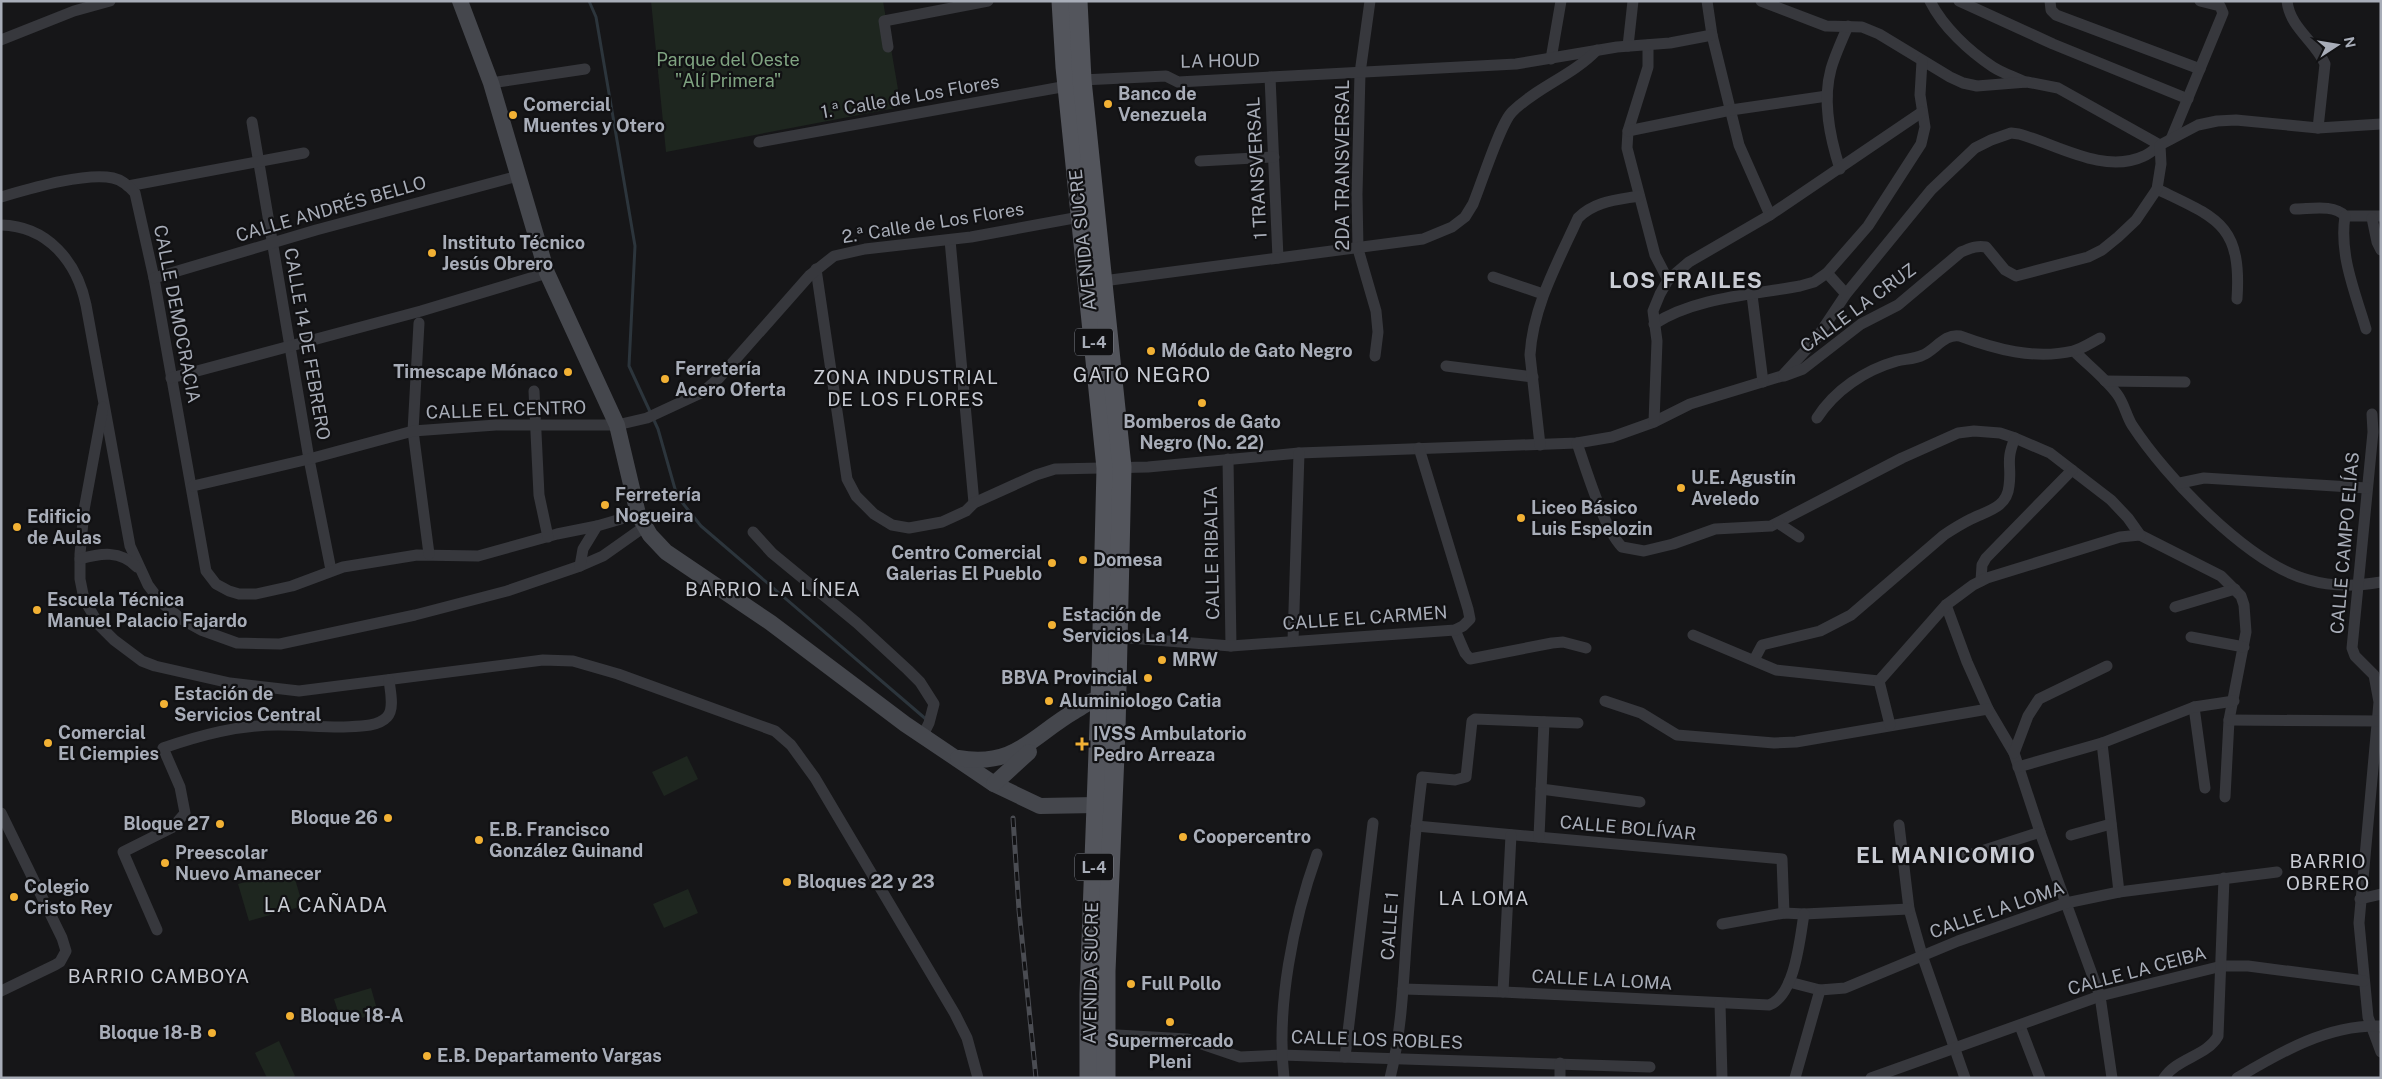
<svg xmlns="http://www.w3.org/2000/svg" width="2382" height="1079" font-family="'Public Sans',sans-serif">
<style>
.green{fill:#1e261f}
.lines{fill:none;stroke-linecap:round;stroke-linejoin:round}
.stream{stroke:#2c353c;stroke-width:3}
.street{stroke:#37383d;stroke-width:11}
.secondary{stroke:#45474d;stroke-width:16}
.primary{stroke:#53555c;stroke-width:19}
.rail-casing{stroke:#4a4c52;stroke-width:5}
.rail{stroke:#111113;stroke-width:3;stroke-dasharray:9;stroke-linecap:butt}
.poi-dot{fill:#f2b134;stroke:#111113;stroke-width:2}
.labels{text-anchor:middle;stroke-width:4.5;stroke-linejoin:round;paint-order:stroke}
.shield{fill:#111113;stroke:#7b7e86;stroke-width:1}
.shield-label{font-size:16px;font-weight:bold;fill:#a8adb8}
.park-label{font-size:18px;fill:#7fa381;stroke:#111113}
.street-label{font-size:18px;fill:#a8adb8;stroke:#111113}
.poi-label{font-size:18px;font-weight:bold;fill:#a8adb8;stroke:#111113;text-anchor:start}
.neighbourhood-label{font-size:19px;letter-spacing:1px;fill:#c9ccd4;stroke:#111113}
.quarter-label{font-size:20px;letter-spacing:1px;fill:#c9ccd4;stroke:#111113}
.district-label{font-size:22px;font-weight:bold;letter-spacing:1px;fill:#c9ccd4;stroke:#111113}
</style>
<rect width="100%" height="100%" fill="#161618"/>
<g class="green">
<polygon points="651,1 883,1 901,107 666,152"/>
<polygon points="687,756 698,779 664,796 652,772"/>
<polygon points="292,869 303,906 249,921 238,884"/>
<polygon points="688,889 698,913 664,928 653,904"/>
<polygon points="371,988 378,1013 342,1024 334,999"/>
<polygon points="279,1041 295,1076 292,1078 267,1078 255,1053"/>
</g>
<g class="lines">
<polyline class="stream" points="589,1 596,17 635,246 629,366 658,429 677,496 701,526 927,720"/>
<g class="street">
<polyline points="1370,1 1360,73 1357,194 1358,249 1376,311 1378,332 1375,356"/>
<polyline points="1707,1 1712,35 1739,145 1770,215"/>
<path d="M1930,1C1943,27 1969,51 1993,67C2002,73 2015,77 2025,82"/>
<polyline points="1959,1 2053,44 2188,99"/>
<polyline points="2050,1 2051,10 2056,15 2200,69"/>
<path d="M2287,1C2290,28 2315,41 2325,64L2318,128"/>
<polyline points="1,40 74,11 110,1"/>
<polyline points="1648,45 1648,67 1628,131 1627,148 1655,255 1668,280"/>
<polyline points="1628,46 1633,1"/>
<polyline points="888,47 884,21 988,1"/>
<polyline points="1551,59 1561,1"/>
<polyline points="1270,77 1278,258"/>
<polyline points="1082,80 1166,76 1178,82 1516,64 1617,47 1670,43 1712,35"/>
<polyline points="491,83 585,69"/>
<polyline points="252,122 309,459 331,570"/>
<polyline points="1628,131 1731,110 1827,96"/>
<polyline points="2171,139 2223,13 2220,6 2200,1"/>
<polyline points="759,142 1067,86"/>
<polyline points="1200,161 1274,157"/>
<path d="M1840,169C1830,138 1822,102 1831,69C1835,55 1842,40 1848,26"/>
<polyline points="128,186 304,153"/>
<path d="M2157,189C2217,218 2242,224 2237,299"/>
<path d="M1,197C29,189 85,172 113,178C122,180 129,186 135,193L154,278L206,571L216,584L229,591L239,594H256L292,586L343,567L417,555L478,556L557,534L597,526"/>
<path d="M2295,209C2311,209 2334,204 2345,216H2381"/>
<path d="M2345,216C2339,255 2355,292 2366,329"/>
<polyline points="2372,218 2377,242 2381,250"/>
<path d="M1,225C48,226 77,262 86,305L130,546L148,585L160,601L181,619L201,630L237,643L280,644L415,615L507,591L580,566L603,556L644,527"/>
<polyline points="950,240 974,503"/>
<path d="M816,269L847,479L856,496L874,514L892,525L909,528L942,522L966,511L974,503L1036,475L1055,469L1148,467L1299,453L1577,443L1612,437L1654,422L1690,404L1782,376L1816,339L1846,294L1931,190L1975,148L1991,140L2011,133L2019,134C2056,144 2104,175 2144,156C2149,154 2155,149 2160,145L2058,88L2027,82L1977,86L1963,83L1950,77L1879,34L1862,27L1826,26L1761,1"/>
<polyline points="1827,273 1846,294"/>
<polyline points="1493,277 1543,294"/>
<polyline points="154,278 316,230 518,176"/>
<path d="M1103,281L1423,239L1452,227L1465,217L1473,204C1481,185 1500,124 1512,112C1537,87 1572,76 1597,50"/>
<polyline points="1752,295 1763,382"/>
<polyline points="419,323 413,431 429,554"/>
<path d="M1654,324C1696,297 1752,295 1800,286L1814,282L1827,273L1868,226L1921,144L1925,127L1920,95L1922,61"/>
<path d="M2074,351C2088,365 2105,378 2117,394C2124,403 2126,415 2132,425C2166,477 2248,564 2309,580C2332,587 2358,586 2381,582"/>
<polyline points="1446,366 1533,377"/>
<path d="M1784,376L1803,369L1861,324L1898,305L1961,252C1969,249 1976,245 1986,247L2005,270L2016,276L2088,257L2102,250L2118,237L2136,220L2157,189L2161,164L2160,145L2198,125L2217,121L2236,120L2318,128L2381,124"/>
<polyline points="171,378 421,311 547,273"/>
<polyline points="2105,381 2185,382"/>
<polyline points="534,391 539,495 548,537"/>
<polyline points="103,407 84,510 80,554 80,579 84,599 99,625 114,640 142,661 155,666 230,683 299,691 543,660 573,661 618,674 775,731 791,745 815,778 955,1014 967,1038 978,1078"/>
<polyline points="2372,414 2373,432 2352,648 2355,656 2374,675 2379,702 2359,923 2368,1017 2381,1052"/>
<path d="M1817,418C1835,390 1865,370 1897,361C1905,359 1915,359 1923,355C1935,350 1945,333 1960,336C1995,349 2034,360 2073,351C2082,349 2092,342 2100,338"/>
<polyline points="1654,422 1657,341 1653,311 1660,294 1668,280 1689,262 1770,215 1922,112"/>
<path d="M1577,443C1586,469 1604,529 1622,547L1644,551L1673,544L1715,529L1771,526L1902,458L1958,433L1974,431L2000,433L2015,438L2050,453L2072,470L2111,500L2128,518L2140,535L2221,576L2241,596L2244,605L2246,632L2229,720L2225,797"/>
<path d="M1540,445L1530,355C1533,306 1558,262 1578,218C1595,201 1617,200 1639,196"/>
<polyline points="1228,459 1231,646"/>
<polyline points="2180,483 2204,478 2367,488"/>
<polyline points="193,486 309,459 413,431 496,425 617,425 647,418 703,392 719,378 810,275 834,256 865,249 971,237 1085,216"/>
<polyline points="1778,523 1799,537"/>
<polyline points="753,532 772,553 857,623 908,670 920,682 934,704 929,723 923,735"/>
<path d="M80,559C101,553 120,550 137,567"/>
<polyline points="580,566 583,549 597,526 638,514"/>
<polyline points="1981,581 1982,565 1986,558 2072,470"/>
<polyline points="1946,605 1967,662 1988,709 2014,753 2041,835 2100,996 2112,1078"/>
<polyline points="2175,607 2235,589"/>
<polyline points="1455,630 1465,653 1470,659 1552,643 1563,642 1586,648"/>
<polyline points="1693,635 1776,670 1879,681"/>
<polyline points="1117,637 1231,646 1455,630 1463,626 1470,619 1468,609 1419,448"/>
<polyline points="2191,637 2244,647"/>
<polyline points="1293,641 1299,453"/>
<path d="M1754,660L1762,645L1820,631L1851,615L1944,535C1953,529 1961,524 1971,519C1987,511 2007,508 2009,486C2012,465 2005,462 2015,438"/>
<polyline points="1605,701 1641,713 1677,735 1774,743 1796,742 1988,709"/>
<polyline points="2194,707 2205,788"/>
<polyline points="2229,720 2381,721"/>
<polyline points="1890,725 1879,681 1946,605 1973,585 1987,578 2120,537 2140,535"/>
<polyline points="2102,743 2119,892"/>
<polyline points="2014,753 2028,716 2039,699 2107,666"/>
<polyline points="2018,767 2102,743 2194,707 2234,701"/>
<polyline points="1541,789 1640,802"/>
<polyline points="1,813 62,938 66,951 60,962 55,965 1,991"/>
<polyline points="1899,825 1909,909 1922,955 1965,1078"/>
<polyline points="1416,826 1782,859 1784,913"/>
<polyline points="2071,835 2111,824"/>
<polyline points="1539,837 1544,722"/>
<polyline points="1960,858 2040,832"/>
<polyline points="2360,899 2381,894"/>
<polyline points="1722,924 1784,913 1804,914 1909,909"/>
<path d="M157,930L123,852L173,827L185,813L180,787L163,748C201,735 238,725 278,725C299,725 319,727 340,727C354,726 377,728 387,717C395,709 390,690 389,680"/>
<polyline points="1789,982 1820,990 1845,988 1958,941 2066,903 2119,892 2277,872"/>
<path d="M1403,989L1503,992L1769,1005C1795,996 1800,938 1804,914"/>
<polyline points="1503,992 1511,835"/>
<polyline points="1720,1003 1722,1078"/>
<polyline points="2020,1026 2040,1078"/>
<polyline points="1100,1034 1187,1039 1240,1057 1281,1055 1650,1067"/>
<polyline points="1345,1057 1373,823"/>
<path d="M1284,1078C1276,1007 1293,921 1317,854"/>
<path d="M1390,1078C1401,1035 1403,989 1406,945C1410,889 1415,833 1422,777L1455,780L1466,777L1472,721L1475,719L1578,723"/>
<polyline points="1560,1078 1560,1063"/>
<polyline points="1795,1078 1820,990"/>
<polyline points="1871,1078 2100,996 2222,966 2248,966 2364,981"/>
<path d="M2164,1078C2177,1058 2207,1056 2218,1036L2224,878"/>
<path d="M2237,1078C2281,1052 2328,1024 2381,1026"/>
</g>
<g class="secondary">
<polyline points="460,1 491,83 547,273 617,425 638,514 650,535 666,552 771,623 905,724 994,784 1040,806 1096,805"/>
<path d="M958,758C1015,768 1032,736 1075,711C1081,708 1089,701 1095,700C1100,699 1106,700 1111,701"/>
<polyline points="994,784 1029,752"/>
</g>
<g class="primary">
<polyline points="1061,1 1065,67 1106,468 1101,671 1089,994 1089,1078"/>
<polyline points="1078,1 1082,80 1122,467 1116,730 1106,971 1106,1078"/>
</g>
<g class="rail-casing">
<polyline id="rail" points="1013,818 1019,910 1036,1078"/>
</g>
<use href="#rail" class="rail"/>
</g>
<g class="poi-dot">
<circle cx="1108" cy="104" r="5"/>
<circle cx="513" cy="115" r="5"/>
<circle cx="432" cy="253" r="5"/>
<circle cx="1151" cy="351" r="5"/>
<circle cx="568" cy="372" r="5"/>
<circle cx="665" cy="379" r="5"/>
<circle cx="1202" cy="403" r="5"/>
<circle cx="1681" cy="488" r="5"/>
<circle cx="605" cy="505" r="5"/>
<circle cx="1521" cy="518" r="5"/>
<circle cx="17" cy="527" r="5"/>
<circle cx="1083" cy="560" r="5"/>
<circle cx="1052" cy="563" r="5"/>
<circle cx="37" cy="610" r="5"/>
<circle cx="1052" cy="625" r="5"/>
<circle cx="1162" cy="660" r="5"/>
<circle cx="1148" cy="678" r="5"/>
<circle cx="1049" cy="701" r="5"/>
<circle cx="164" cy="704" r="5"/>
<circle cx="48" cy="743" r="5"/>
<path d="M1079.5 736.5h5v5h5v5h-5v5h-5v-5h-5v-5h5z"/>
<circle cx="388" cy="818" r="5"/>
<circle cx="220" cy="824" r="5"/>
<circle cx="1183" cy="837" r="5"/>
<circle cx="479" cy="840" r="5"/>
<circle cx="165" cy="863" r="5"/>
<circle cx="787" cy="882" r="5"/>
<circle cx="14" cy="897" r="5"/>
<circle cx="1131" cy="984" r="5"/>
<circle cx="290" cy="1016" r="5"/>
<circle cx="1170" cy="1022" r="5"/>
<circle cx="212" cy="1033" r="5"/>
<circle cx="427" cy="1056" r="5"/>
</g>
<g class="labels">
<g class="shield">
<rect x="1075" y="328.5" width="38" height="27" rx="4"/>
<rect x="1075" y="853.5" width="38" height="27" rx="4"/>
</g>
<g class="shield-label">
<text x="1094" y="348">L-4</text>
<text x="1094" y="873">L-4</text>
</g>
<g class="park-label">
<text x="728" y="66">Parque del Oeste<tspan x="728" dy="21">"Alí Primera"</tspan></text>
</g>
<g class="street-label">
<text transform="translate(1220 61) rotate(-1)" y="6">LA HOUD</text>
<text transform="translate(910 97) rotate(-10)" y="6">1.ª Calle de Los Flores</text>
<text transform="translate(1343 165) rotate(-90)" y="6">2DA TRANSVERSAL</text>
<text transform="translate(1257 168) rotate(-93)" y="6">1 TRANSVERSAL</text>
<text transform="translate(331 209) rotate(-16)" y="6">CALLE ANDRÉS BELLO</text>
<text transform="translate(933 223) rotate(-9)" y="6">2.ª Calle de Los Flores</text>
<text transform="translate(1083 240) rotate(-96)" y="6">AVENIDA SUCRE</text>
<text transform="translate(1858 308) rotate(-36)" y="6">CALLE LA CRUZ</text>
<text transform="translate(177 314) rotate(79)" y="6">CALLE DEMOCRACIA</text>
<text transform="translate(307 344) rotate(80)" y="6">CALLE 14 DE FEBRERO</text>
<text transform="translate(506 410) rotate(-2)" y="6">CALLE EL CENTRO</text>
<text transform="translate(2345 543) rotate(-85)" y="6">CALLE CAMPO ELÍAS</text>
<text transform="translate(1212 553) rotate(-91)" y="6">CALLE RIBALTA</text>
<text transform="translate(1365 618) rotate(-4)" y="6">CALLE EL CARMEN</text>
<text transform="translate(1628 828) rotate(5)" y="6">CALLE BOLÍVAR</text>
<text transform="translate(1997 910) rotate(-19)" y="6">CALLE LA LOMA</text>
<text transform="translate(1390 926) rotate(-86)" y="6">CALLE 1</text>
<text transform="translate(2137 971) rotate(-15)" y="6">CALLE LA CEIBA</text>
<text transform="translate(1091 973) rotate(-89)" y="6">AVENIDA SUCRE</text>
<text transform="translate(1602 980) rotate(3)" y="6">CALLE LA LOMA</text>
<text transform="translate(1377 1040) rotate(2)" y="6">CALLE LOS ROBLES</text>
</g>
<g class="poi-label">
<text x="1118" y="100">Banco de<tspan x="1118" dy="21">Venezuela</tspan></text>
<text x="523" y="111">Comercial<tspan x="523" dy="21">Muentes y Otero</tspan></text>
<text x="442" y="249">Instituto Técnico<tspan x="442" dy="21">Jesús Obrero</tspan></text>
<text x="1161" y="357">Módulo de Gato Negro</text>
<text x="675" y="375">Ferretería<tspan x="675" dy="21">Acero Oferta</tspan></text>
<text x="558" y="378" text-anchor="end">Timescape Mónaco</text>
<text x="1202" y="428" text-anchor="middle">Bomberos de Gato<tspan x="1202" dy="21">Negro (No. 22)</tspan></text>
<text x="1691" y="484">U.E. Agustín<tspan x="1691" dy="21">Aveledo</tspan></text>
<text x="615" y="501">Ferretería<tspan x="615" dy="21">Nogueira</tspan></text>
<text x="1531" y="514">Liceo Básico<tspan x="1531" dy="21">Luis Espelozin</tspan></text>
<text x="27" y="523">Edificio<tspan x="27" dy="21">de Aulas</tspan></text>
<text x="1042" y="559" text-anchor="end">Centro Comercial<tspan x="1042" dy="21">Galerias El Pueblo</tspan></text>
<text x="1093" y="566">Domesa</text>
<text x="47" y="606">Escuela Técnica<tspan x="47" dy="21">Manuel Palacio Fajardo</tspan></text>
<text x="1062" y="621">Estación de<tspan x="1062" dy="21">Servicios La 14</tspan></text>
<text x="1172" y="666">MRW</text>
<text x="1138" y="684" text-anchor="end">BBVA Provincial</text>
<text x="174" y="700">Estación de<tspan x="174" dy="21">Servicios Central</tspan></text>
<text x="1059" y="707">Aluminiologo Catia</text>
<text x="58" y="739">Comercial<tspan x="58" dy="21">El Ciempies</tspan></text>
<text x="1093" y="740">IVSS Ambulatorio<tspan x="1093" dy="21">Pedro Arreaza</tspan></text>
<text x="378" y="824" text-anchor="end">Bloque 26</text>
<text x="210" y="830" text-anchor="end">Bloque 27</text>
<text x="489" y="836">E.B. Francisco<tspan x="489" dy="21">González Guinand</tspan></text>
<text x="1193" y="843">Coopercentro</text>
<text x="175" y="859">Preescolar<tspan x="175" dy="21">Nuevo Amanecer</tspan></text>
<text x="797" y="888">Bloques 22 y 23</text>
<text x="24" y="893">Colegio<tspan x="24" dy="21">Cristo Rey</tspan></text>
<text x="1141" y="990">Full Pollo</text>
<text x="300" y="1022">Bloque 18-A</text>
<text x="202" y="1039" text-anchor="end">Bloque 18-B</text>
<text x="1170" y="1047" text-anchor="middle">Supermercado<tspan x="1170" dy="21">Pleni</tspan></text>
<text x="437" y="1062">E.B. Departamento Vargas</text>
</g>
<g class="neighbourhood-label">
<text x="906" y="384">ZONA INDUSTRIAL<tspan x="906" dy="22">DE LOS FLORES</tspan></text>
<text x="773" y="596">BARRIO LA LÍNEA</text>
<text x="2328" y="868">BARRIO<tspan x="2328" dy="22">OBRERO</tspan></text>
<text x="1484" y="905">LA LOMA</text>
<text x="159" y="983">BARRIO CAMBOYA</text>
</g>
<g class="quarter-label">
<text x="1142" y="382">GATO NEGRO</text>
<text x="326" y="912">LA CAÑADA</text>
</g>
<g class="district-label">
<text x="1686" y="288">LOS FRAILES</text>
<text x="1946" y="863">EL MANICOMIO</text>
</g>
</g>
<rect width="2382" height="1079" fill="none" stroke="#a8adb8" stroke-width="5"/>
<g transform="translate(2337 45) rotate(78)" stroke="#111113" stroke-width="4" paint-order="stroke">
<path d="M0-4L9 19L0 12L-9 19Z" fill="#a8adb8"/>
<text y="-8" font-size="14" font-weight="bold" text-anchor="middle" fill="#a8adb8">N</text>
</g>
</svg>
